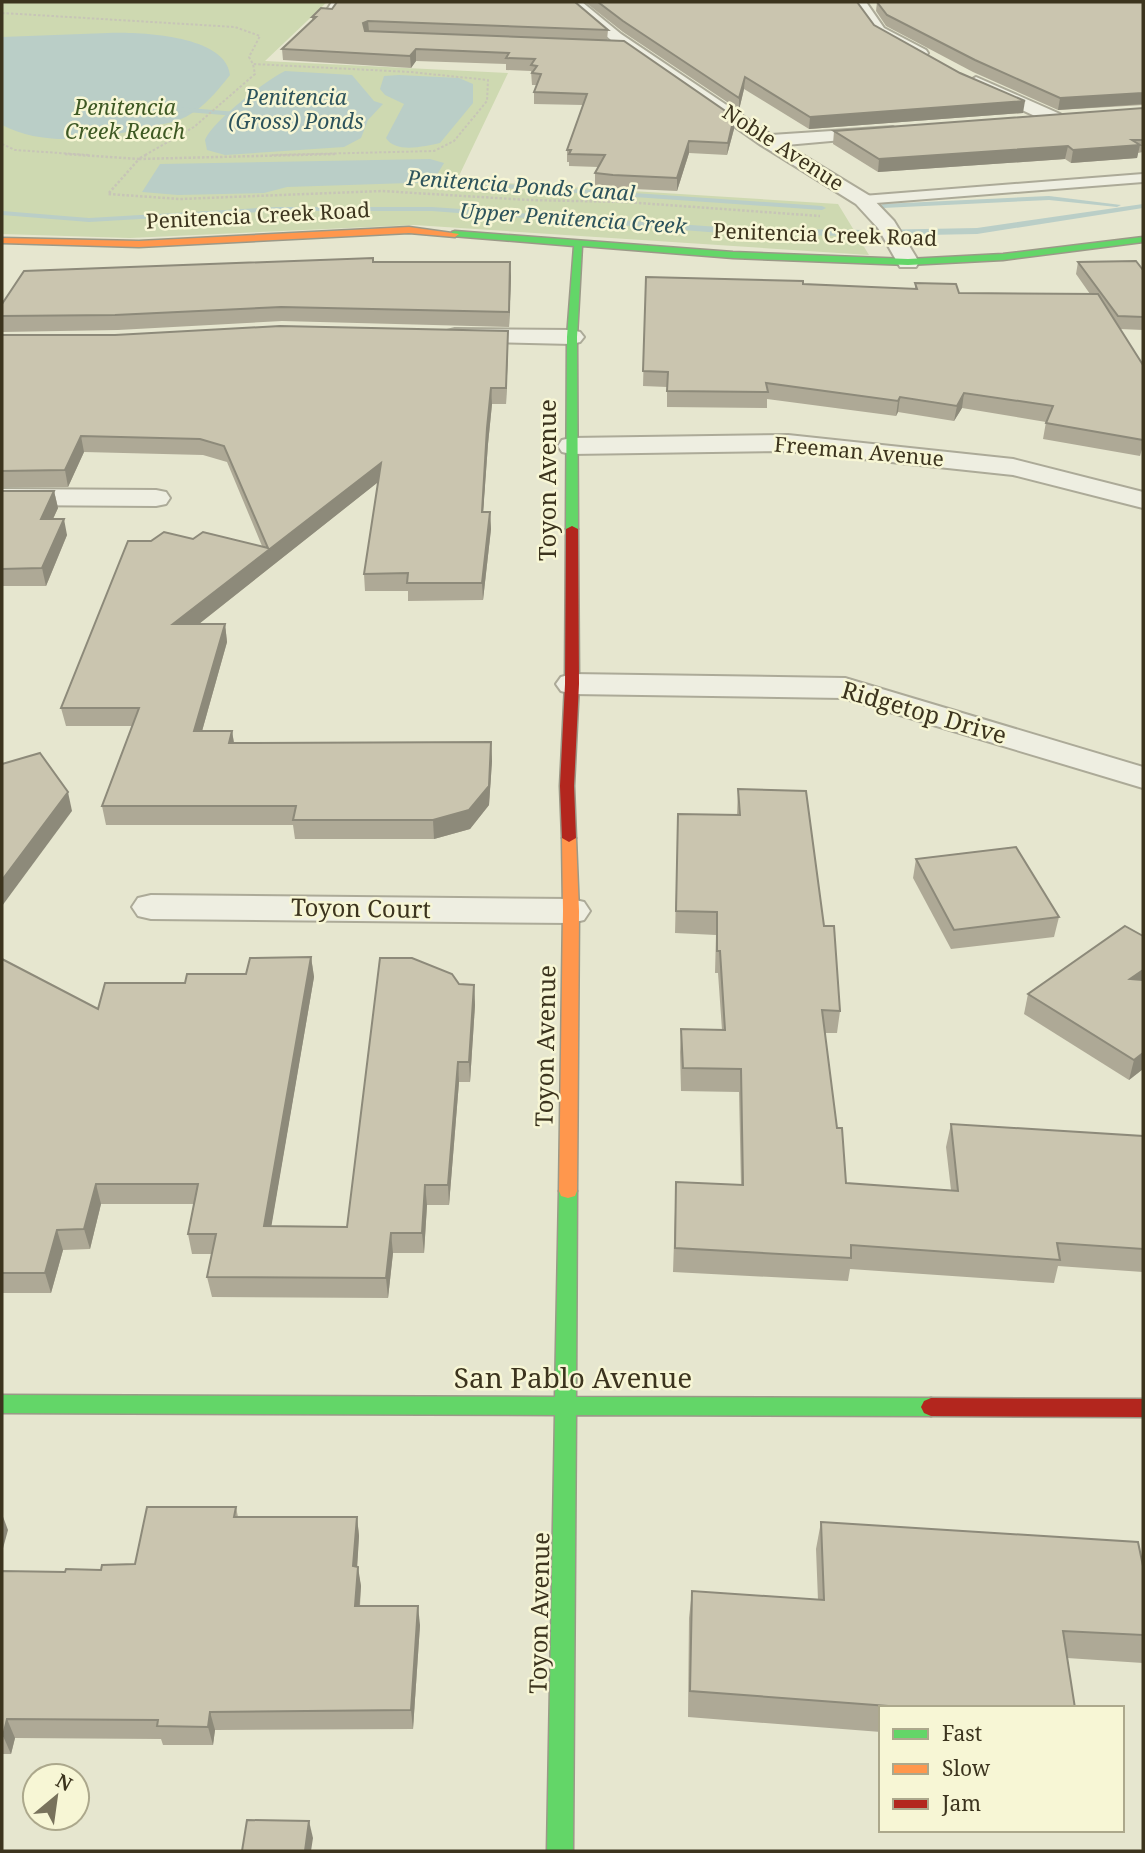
<svg xmlns="http://www.w3.org/2000/svg" width="1145" height="1853" font-family="'Noto Serif',serif">
<style>
.green{fill:#ced9b1}
.water{fill:#bacec7}
.lines{fill:none;stroke-linecap:round;stroke-linejoin:round}
.stream{fill:#bacec7;fill-rule:evenodd}
.lane-casing{stroke:#acaa98;stroke-width:4}
.street-casing{stroke:#acaa98;stroke-width:4}
.fast-casing{stroke:#9b9988;stroke-width:3}
.slow-casing{stroke:#9b9988;stroke-width:3}
.jam-casing{stroke:#9b9988;stroke-width:3}
.path-far1{stroke:#c7c5b7;stroke-width:2;stroke-dasharray:2.5 2;stroke-linecap:butt}
.path{stroke:#c7c5b7;stroke-width:2.5;stroke-dasharray:2.5 2;stroke-linecap:butt}
.lane{fill:#eeeee1;fill-rule:evenodd}
.street{fill:#eeeee1;fill-rule:evenodd}
.fast{fill:#63d668;fill-rule:evenodd}
.slow{fill:#ff974d;fill-rule:evenodd}
.jam{fill:#b3261e;fill-rule:evenodd}
.wall{fill:#aea996}
.shaded-wall{fill:#8d8a7a}
.building{fill:#cac5af;stroke:#8d8a7a;stroke-width:2}
.labels{text-anchor:middle;stroke-width:5;stroke-linejoin:round;paint-order:stroke}
.far-water-label{font-size:21px;font-style:italic;fill:#2d535c;stroke:#f7f6d5}
.far-park-label{font-size:21px;font-style:italic;fill:#3e5924;stroke:#f7f6d5}
.far-street-label{font-size:21px;fill:#3c341e;stroke:#f7f6d5}
.street-label{font-size:24px;fill:#3c341e;stroke:#f7f6d5}
.near-street-label{font-size:28px;fill:#3c341e;stroke:#f7f6d5}
</style>
<rect width="100%" height="100%" fill="#e6e6cf"/>
<polygon class="green" points="2,2 327,2 265,61 508,73 457,180 838,204 869,255 414,225 130,238 2,234"/>
<g class="water">
<path d="M108,33C139,32 226,35 230,75C214,95 199,114 173,122C118,134 54,152 2,125V37Z"/>
<path d="M285,71L352,75L374,101L383,104L368,120L361,138L344,147L225,155L207,150L205,140C213,121 266,80 285,71Z"/>
<path d="M399,75L459,78L473,84V103L440,143C425,146 396,154 386,138L404,104L385,95L380,89L384,76Z"/>
<polygon points="430,159 444,163 438,173 440,182 287,187 264,193 178,195 142,192 160,164"/>
</g>
<g class="lines">
<g class="stream">
<polygon points="177,107 249,113 253,115 249,117 174,111"/>
<polygon points="416,178 822,206 826,208 822,210 419,182"/>
<polygon points="1049,196 1121,205 1117,207 1049,200 883,208 879,206 883,204"/>
<polygon points="1143,204 1143,208 977,234 873,236 748,235 432,211 277,211 89,222 2,215 2,211 89,218 277,207 432,207 748,229 873,230 977,228"/>
</g>
<g class="lane-casing">
<g id="lane">
<polygon points="332,2 342,2 331,18 325,18 323,16"/>
<polygon points="1143,174 1143,182 863,204 857,200 863,196"/>
</g>
</g>
<g class="street-casing">
<g id="street">
<polygon points="566,2 582,2 621,34 771,135 893,127 896,131 893,135 887,136 786,145 870,196 894,221 919,262 916,267 900,267 878,228 856,204 761,145 611,40"/>
<polygon points="852,2 866,2 884,28 926,50 928,53 926,56 914,56 874,34"/>
<polygon points="976,77 1060,114 1063,118 1054,123 1048,122 970,86 968,82"/>
<polygon points="455,329 572,330 580,332 584,337 580,342 572,344 447,341 443,336 447,331"/>
<polygon points="788,435 1013,459 1143,492 1143,508 1013,475 788,451 571,454 562,452 558,446 562,440 571,438"/>
<polygon points="2,489 156,490 166,492 170,498 166,504 156,506 2,505"/>
<polygon points="572,674 845,678 1143,767 1143,788 843,698 572,694 561,691 556,684 561,677"/>
<polygon points="151,895 571,899 584,902 590,911 584,920 571,923 151,919 138,916 132,907 138,898"/>
</g>
</g>
<g class="fast-casing">
<g id="fast">
<polygon points="455,231 733,252 908,259 1003,254 1143,237 1143,242 1003,260 908,265 733,258 582,246 577,337 578,529 572,532 566,529 567,337 574,246 452,236 452,232"/>
<polygon points="568,1184 575,1186 577,1191 576,1397 931,1398 938,1401 941,1407 938,1413 931,1416 576,1415 573,1851 547,1851 555,1415 2,1413 2,1395 555,1397 559,1191 561,1186"/>
</g>
</g>
<g class="slow-casing">
<g id="slow">
<polygon points="409,227 459,234 455,237 409,233 139,247 2,243 2,238 139,241"/>
<polygon points="569,834 576,838 579,911 577,1191 575,1196 568,1198 561,1196 559,1191 563,911 562,838"/>
</g>
</g>
<g class="jam-casing">
<g id="jam">
<polygon points="572,526 578,529 579,684 574,786 576,838 569,842 562,838 560,786 565,684 566,529"/>
<polygon points="931,1398 1143,1399 1143,1417 931,1416 924,1413 921,1407 924,1401"/>
</g>
</g>
<g class="path-far1">
<polyline points="2,13 235,27 260,36 249,57 253,64 410,72 488,80 487,101 454,141 434,151 272,155"/>
<polyline points="2,144 15,150 89,155"/>
<polyline points="145,155 194,127 255,74 253,64"/>
</g>
<g class="path">
<polyline points="65,154 139,159 108,194 180,199 382,191 529,200 625,202 820,216"/>
<polyline points="140,158 148,154"/>
<polyline points="139,159 336,154"/>
</g>
<use href="#lane" class="lane"/>
<use href="#street" class="street"/>
<use href="#fast" class="fast"/>
<use href="#slow" class="slow"/>
<use href="#jam" class="jam"/>
</g>
<g class="wall">
<polygon points="585,2 816,2 874,25 1023,113 809,129 744,89 739,110 623,32"/>
<polygon points="877,2 1143,2 1143,105 1058,110 973,72 886,26 876,11"/>
<polygon points="332,9 608,30 607,40 734,117 734,129 727,155 689,153 677,191 612,188 595,186 595,173 598,167 569,166 569,162 567,162 567,150 583,105 534,104 534,92 537,85 532,85 531,71 506,70 506,64 416,61 411,68 283,60 282,49 312,20 312,17"/>
<polygon points="1143,108 1143,152 1138,153 1137,158 1071,163 1065,159 878,172 833,144 834,131"/>
<polygon points="374,262 511,276 509,327 282,321 118,330 2,332 2,304"/>
<polygon points="1078,262 1143,270 1143,330 1120,329 1143,365 1143,446 1140,456 1043,439 1046,422 962,408 954,421 898,412 896,416 767,399 767,408 667,407 667,387 643,386 646,277 915,289 915,283 959,293 1090,294 1076,274"/>
<polygon points="2,335 508,346 506,404 492,404 488,444 483,512 490,512 491,529 483,600 408,601 408,591 365,591 364,574 378,482 199,624 225,624 227,642 202,731 232,731 234,743 491,742 492,761 489,805 470,829 434,839 295,839 293,825 106,825 102,806 132,726 66,726 61,708 151,541 193,539 262,546 227,462 203,455 84,452 68,487 2,487"/>
<polygon points="2,491 54,491 58,508 53,519 67,535 46,586 2,586"/>
<polygon points="738,789 824,926 840,1011 837,1033 825,1033 837,1128 846,1183 951,1190 946,1147 951,1124 1143,1136 1143,1272 1058,1266 1054,1283 850,1269 848,1281 673,1272 676,1182 741,1185 739,1092 681,1091 680,1052 681,1029 722,1030 718,973 715,973 716,935 675,933 678,814 737,815"/>
<polygon points="916,859 1059,917 1054,937 951,949 913,878"/>
<polygon points="1143,936 1143,1069 1129,1080 1024,1014 1028,994"/>
<polygon points="311,957 314,977 271,1226 347,1227 459,984 474,985 475,1005 470,1082 459,1082 449,1205 427,1205 424,1253 393,1253 388,1298 212,1297 207,1277 212,1254 192,1254 188,1234 194,1204 101,1204 90,1249 63,1250 51,1293 2,1293 2,959 98,1009 185,983 246,974"/>
<polygon points="236,1507 238,1517 357,1517 359,1536 357,1566 361,1586 360,1606 420,1625 413,1729 215,1730 213,1745 163,1745 161,1739 15,1738 11,1754 2,1754 2,1571 65,1572 101,1570 135,1564"/>
<polygon points="821,1522 1143,1566 1143,1663 1067,1658 1075,1708 881,1708 881,1732 688,1717 689,1618 692,1591 818,1600 816,1549"/>
</g>
<g class="shaded-wall">
<polygon points="368,21 369,31 364,33 363,23"/>
<polygon points="416,49 416,61 411,68 410,56"/>
<polygon points="745,77 744,89 739,110 739,98"/>
<polygon points="1143,93 1143,104 1058,110 1060,98"/>
<polygon points="1025,101 1023,113 809,129 810,117"/>
<polygon points="734,117 734,129 727,155 728,143"/>
<polygon points="689,141 689,153 677,191 677,178"/>
<polygon points="1140,145 1137,158 1071,163 1073,150"/>
<polygon points="1068,146 1065,159 878,172 879,159"/>
<polygon points="510,262 511,276 509,327 509,312"/>
<polygon points="508,331 508,346 506,404 506,388"/>
<polygon points="491,388 492,404 488,444 482,528 482,512 487,428"/>
<polygon points="964,393 962,408 954,421 957,406"/>
<polygon points="900,397 898,412 896,416 898,401"/>
<polygon points="81,436 84,452 68,487 65,470"/>
<polygon points="381,463 382,479 176,642 173,624"/>
<polygon points="54,491 58,508 45,536 41,519"/>
<polygon points="490,512 491,529 483,600 482,583"/>
<polygon points="64,519 67,535 46,586 42,568"/>
<polygon points="225,624 227,642 197,749 194,731"/>
<polygon points="232,731 235,750 229,743"/>
<polygon points="491,742 492,761 489,805 470,829 434,839 433,820"/>
<polygon points="68,792 72,811 2,906 2,880"/>
<polygon points="311,957 314,977 268,1246 264,1226"/>
<polygon points="1143,970 1143,986 1130,979"/>
<polygon points="474,985 475,1005 470,1082 469,1062"/>
<polygon points="1143,1053 1143,1069 1129,1080 1134,1060"/>
<polygon points="458,1062 459,1082 449,1205 448,1185"/>
<polygon points="96,1184 101,1204 90,1249 84,1229"/>
<polygon points="425,1185 427,1205 424,1253 422,1233"/>
<polygon points="57,1230 63,1250 51,1293 45,1273"/>
<polygon points="391,1233 393,1253 388,1298 386,1278"/>
<polygon points="2,1514 8,1530 2,1552"/>
<polygon points="357,1517 359,1536 356,1586 353,1566"/>
<polygon points="358,1567 361,1586 358,1625 355,1606"/>
<polygon points="418,1606 420,1625 413,1729 411,1710"/>
<polygon points="210,1712 215,1730 213,1745 208,1727"/>
<polygon points="7,1719 15,1738 11,1754 3,1736"/>
<polygon points="309,1821 313,1838 311,1851 305,1851"/>
</g>
<g class="building">
<polygon points="337,2 575,2 608,30 368,21 363,23 365,31 624,41 734,117 728,143 689,141 677,178 613,175 595,173 605,155 569,154 571,150 567,150 587,94 534,92 541,74 532,73 537,66 531,65 535,59 506,58 509,53 416,49 410,56 282,49 316,17 312,17 321,8 332,9"/>
<polygon points="598,2 857,2 874,25 960,73 1025,101 810,117 745,77 739,98 623,21"/>
<polygon points="877,2 1143,2 1143,93 1060,98 975,60 887,15"/>
<polygon points="1143,108 1143,140 1132,140 1140,145 1073,150 1068,146 879,159 834,131"/>
<polygon points="373,258 373,262 510,262 509,312 281,307 115,315 2,316 2,304 24,271"/>
<polygon points="1136,261 1143,270 1143,317 1118,316 1078,262"/>
<polygon points="646,277 803,281 803,284 917,289 915,283 956,284 959,293 1098,294 1143,365 1143,440 1046,423 1053,406 964,393 957,406 900,397 898,401 766,383 768,392 667,391 668,372 643,371"/>
<polygon points="280,326 508,331 506,388 491,388 487,428 482,512 490,512 482,583 407,583 408,573 364,574 381,463 173,624 225,624 194,731 232,731 229,743 491,742 489,786 469,810 433,820 293,820 296,806 102,806 139,708 61,708 128,541 151,541 164,532 193,539 203,532 268,548 224,446 200,439 81,436 65,470 2,471 2,335 115,335"/>
<polygon points="2,491 54,491 41,519 64,519 42,568 2,569"/>
<polygon points="40,753 68,792 2,880 2,764"/>
<polygon points="738,789 806,791 824,926 834,926 840,1011 822,1010 837,1128 842,1128 846,1183 958,1191 951,1124 1143,1136 1143,1249 1057,1243 1060,1260 851,1245 851,1258 675,1248 676,1182 743,1185 741,1069 683,1068 681,1029 725,1030 720,951 717,951 717,912 676,911 678,814 740,815"/>
<polygon points="1016,847 1059,917 954,930 916,859"/>
<polygon points="1125,926 1143,936 1143,970 1130,979 1143,980 1143,1053 1134,1060 1028,994"/>
<polygon points="311,957 264,1226 347,1227 380,958 412,958 452,974 459,984 474,985 469,1062 458,1062 448,1185 425,1185 422,1233 391,1233 386,1278 207,1277 216,1234 188,1234 198,1184 96,1184 84,1229 57,1230 45,1273 2,1273 2,959 98,1009 105,983 185,983 187,974 246,974 250,958"/>
<polygon points="147,1507 236,1507 234,1517 357,1517 353,1566 358,1567 355,1606 418,1606 411,1710 210,1712 208,1727 157,1726 158,1720 7,1719 3,1736 2,1736 2,1571 65,1572 66,1569 101,1570 102,1565 135,1564"/>
<polygon points="821,1522 1138,1542 1143,1566 1143,1635 1063,1631 1075,1708 915,1708 690,1691 692,1591 824,1600"/>
<polygon points="247,1820 309,1821 305,1851 242,1851"/>
</g>
<g class="labels">
<g class="far-water-label">
<text x="296" y="105">Penitencia<tspan x="296" dy="24">(Gross) Ponds</tspan></text>
<text transform="translate(521 186) rotate(4)" y="7">Penitencia Ponds Canal</text>
<text transform="translate(573 219) rotate(4)" y="7">Upper Penitencia Creek</text>
</g>
<g class="far-park-label">
<text x="125" y="115">Penitencia<tspan x="125" dy="24">Creek Reach</tspan></text>
</g>
<g class="far-street-label">
<text transform="translate(783 148) rotate(33)" y="7">Noble Avenue</text>
<text transform="translate(258 216) rotate(-3)" y="7">Penitencia Creek Road</text>
<text transform="translate(825 235) rotate(2)" y="7">Penitencia Creek Road</text>
<text transform="translate(859 452) rotate(5)" y="7">Freeman Avenue</text>
</g>
<g class="street-label">
<text transform="translate(548 480) rotate(-90)" y="8">Toyon Avenue</text>
<text transform="translate(924 713) rotate(16)" y="8">Ridgetop Drive</text>
<text transform="translate(361 909) rotate(1)" y="8">Toyon Court</text>
<text transform="translate(546 1046) rotate(-89)" y="8">Toyon Avenue</text>
<text transform="translate(540 1613) rotate(-89)" y="8">Toyon Avenue</text>
</g>
<g class="near-street-label">
<text x="573" y="1388">San Pablo Avenue</text>
</g>
</g>
<rect width="1145" height="1853" fill="none" stroke="#3c341e" stroke-width="7"/>
<rect x="879" y="1706" width="245" height="126" fill="#f7f6d5" stroke="#aca88c" stroke-width="2"/>
<rect x="893" y="1729" width="35" height="10" fill="#63d668" stroke="#aca88c" stroke-width="2"/>
<text x="942" y="1741" font-size="21" fill="#3c341e">Fast</text>
<rect x="893" y="1764" width="35" height="10" fill="#ff974d" stroke="#aca88c" stroke-width="2"/>
<text x="942" y="1776" font-size="21" fill="#3c341e">Slow</text>
<rect x="893" y="1799" width="35" height="10" fill="#b3261e" stroke="#aca88c" stroke-width="2"/>
<text x="942" y="1811" font-size="21" fill="#3c341e">Jam</text>
<g transform="translate(56 1797) rotate(29)"><circle r="33" fill="#f7f6d5" stroke="#aca88c" stroke-width="2"/>
<path d="M0-5L12 26L0 18L-12 26Z" fill="#78725c"/>
<text y="-10" font-size="19" font-weight="bold" text-anchor="middle" fill="#3c341e">N</text>
</g>
</svg>
